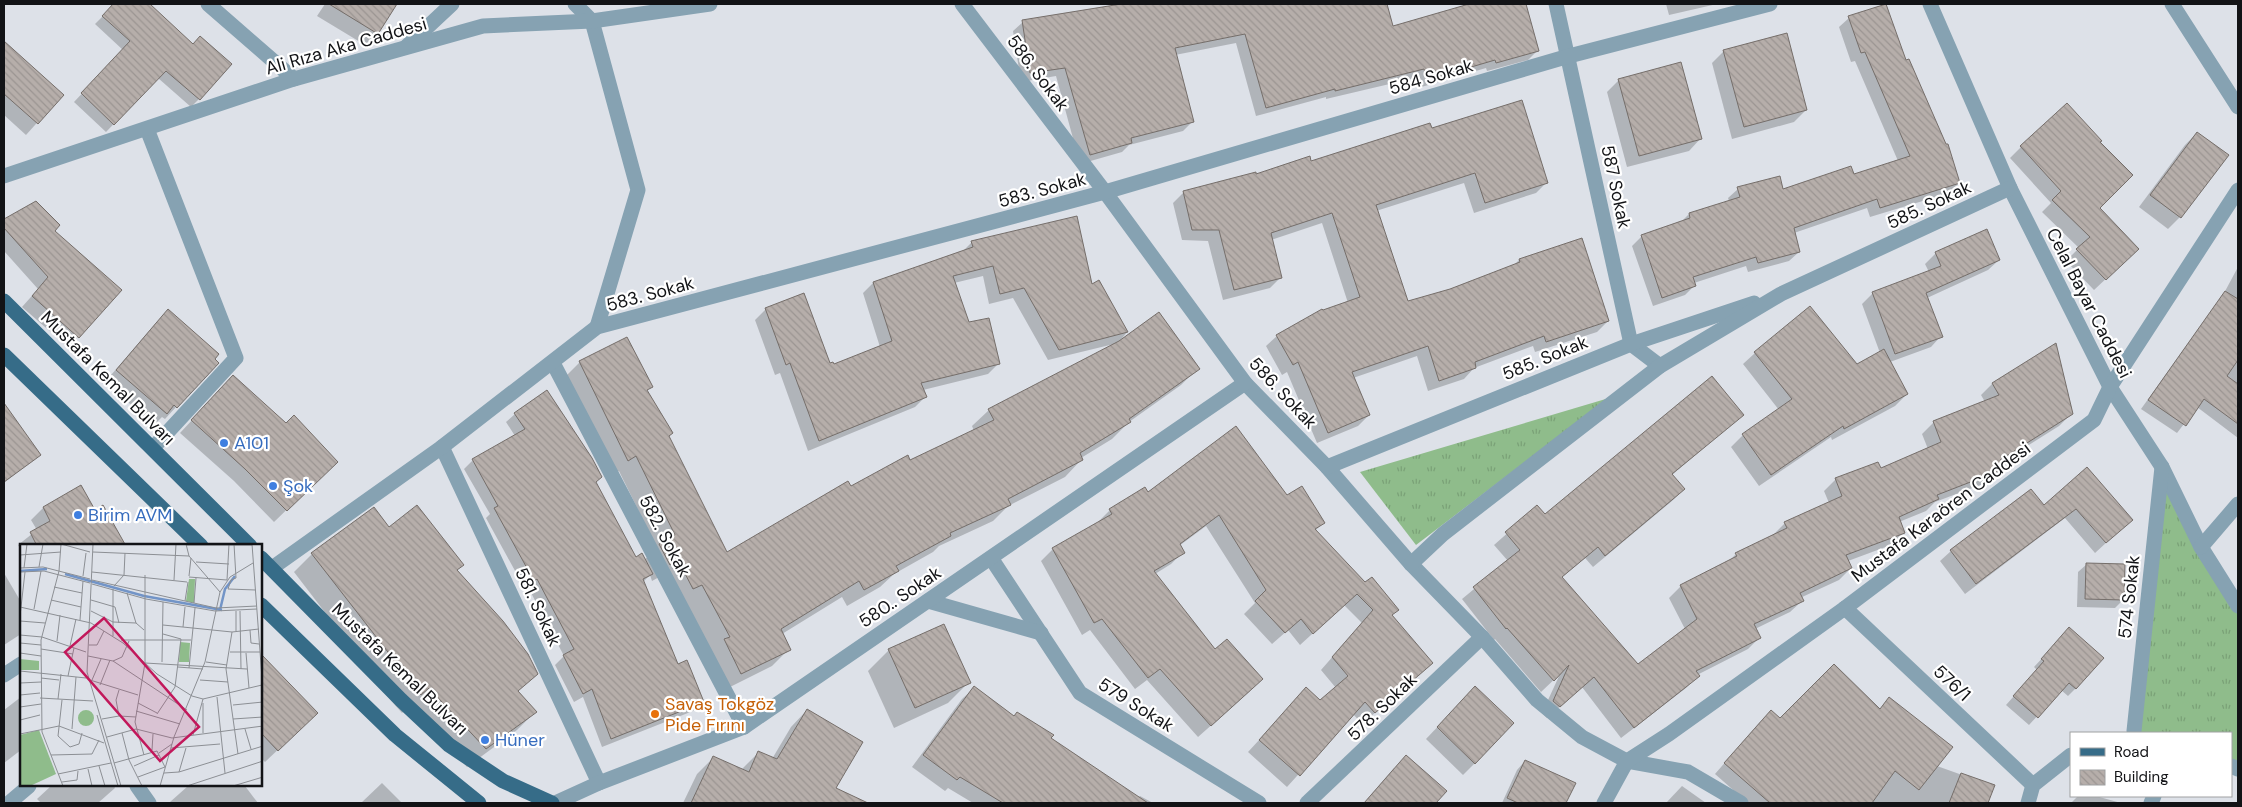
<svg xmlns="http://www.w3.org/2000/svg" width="2242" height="807" font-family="'DM Sans',sans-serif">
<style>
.grass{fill:url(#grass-tufts)}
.shadow{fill:#0003}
.building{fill:url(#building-back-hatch);stroke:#756e6a}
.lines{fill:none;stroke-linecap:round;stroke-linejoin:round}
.minor{stroke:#86a2b2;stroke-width:15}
.major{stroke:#366c88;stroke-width:15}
.shop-dot{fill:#3f7fe0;stroke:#fff;stroke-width:2}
.food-dot{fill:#e8710a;stroke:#fff;stroke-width:2}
.labels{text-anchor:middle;stroke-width:4.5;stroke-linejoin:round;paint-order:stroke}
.street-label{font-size:18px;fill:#121316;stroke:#fff}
.shop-label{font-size:18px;fill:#366cbe;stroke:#fff;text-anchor:start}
.food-label{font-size:18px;fill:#c56008;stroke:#fff;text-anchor:start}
.inset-river{fill:none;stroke:#7294c7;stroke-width:2.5}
.inset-road{fill:none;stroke:#8c8f94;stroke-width:1}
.view{fill:#c2185b;fill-opacity:0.15;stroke:#c2185b;stroke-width:2.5}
.inset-edge{fill:none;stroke:#121316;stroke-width:2.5}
</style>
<defs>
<pattern id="grass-tufts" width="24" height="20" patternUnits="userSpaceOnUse" patternTransform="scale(1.25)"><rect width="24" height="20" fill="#8fbc8b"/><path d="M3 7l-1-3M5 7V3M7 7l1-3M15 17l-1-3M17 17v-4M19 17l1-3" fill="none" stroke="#7aa177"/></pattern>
<pattern id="building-back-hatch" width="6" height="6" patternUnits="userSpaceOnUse" patternTransform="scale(1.25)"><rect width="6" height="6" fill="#b6aeaa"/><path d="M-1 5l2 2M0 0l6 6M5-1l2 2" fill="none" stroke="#9b9592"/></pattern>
</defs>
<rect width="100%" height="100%" fill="#dde1e8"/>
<g class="grass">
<polygon points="1609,398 1416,545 1360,472"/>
<polygon points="2162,467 2238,606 2238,769 2231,766 2231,733 2138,733"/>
</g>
<g class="shadow">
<polygon points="115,4 149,4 193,45 199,99 191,107 158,78 106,132 74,102 123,50 95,24"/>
<polygon points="325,4 395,4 377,33 365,45 317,16"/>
<polygon points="1126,4 1386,4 1392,27 1471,4 1525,4 1537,51 1528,60 1487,71 1486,68 1418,88 1415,78 1326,99 1326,97 1256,116 1236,43 1175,55 1192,122 1183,131 1129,145 1122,152 1080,164 1056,76 1021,82 1013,31 1023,22"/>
<polygon points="1666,4 1717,4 1669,15"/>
<polygon points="1849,18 1905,62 1959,183 1949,193 1870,217 1867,208 1794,233 1799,252 1789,261 1748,272 1746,266 1694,283 1695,285 1685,295 1653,306 1632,246 1642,236 1681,222 1689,214 1729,201 1728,198 1738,189 1783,191 1853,175 1898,161 1855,61 1851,62 1839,27"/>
<polygon points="4,42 62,95 26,135 4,115"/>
<polygon points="1724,51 1806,110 1794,122 1732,139 1712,63"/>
<polygon points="1619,80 1701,138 1689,151 1627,167 1607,92"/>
<polygon points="1431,130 1547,182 1536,193 1474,213 1464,183 1376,211 1407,303 1450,290 1514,265 1519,260 1608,321 1597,332 1535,352 1533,346 1474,368 1464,379 1428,391 1417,356 1353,378 1369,415 1358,426 1317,443 1287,372 1282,375 1266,346 1277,336 1348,303 1322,223 1271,240 1281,277 1270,288 1223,300 1208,241 1182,240 1173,203 1184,192 1311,162"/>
<polygon points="2197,133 2180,217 2168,229 2139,207 2185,145"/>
<polygon points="2021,147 2099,208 2126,260 2094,290 2066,261 2079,248 2042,212 2051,203 2010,158"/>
<polygon points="36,203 53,231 78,337 68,347 22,307 38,289 4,251 4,221"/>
<polygon points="972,242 1092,286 1127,332 1120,341 1198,368 1181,385 1129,422 1112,439 1081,458 1081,460 1065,477 1008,506 993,521 939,546 933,552 894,574 880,587 847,606 842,597 782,634 789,649 772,666 724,690 661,576 652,581 650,575 643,582 677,666 702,702 693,711 602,747 583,697 574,702 555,665 564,656 528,587 525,589 486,518 490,514 464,469 473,460 515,436 506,422 515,414 594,482 635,558 644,560 657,548 619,471 611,476 563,379 580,362 627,338 651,386 646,391 726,554 851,487 974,431 972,426 989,410 1114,344 1048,360 1013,298 989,304 983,276 954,283 968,324 998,364 988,374 923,390 926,396 915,407 808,451 780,373 775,375 755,320 766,309 829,365 834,366 880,347 863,293 873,283 961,253"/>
<polygon points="1936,253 1999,260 1988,270 1927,298 1941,336 1931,347 1890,362 1907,394 1895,406 1832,440 1831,437 1759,486 1731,447 1743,435 1779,410 1743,364 1755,353 1857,366 1880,353 1862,304 1872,294 1929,272 1925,264"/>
<polygon points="2238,267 2238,438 2197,407 2177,433 2141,409 2223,295"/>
<polygon points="156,323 176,407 165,419 162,417 154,425 105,382"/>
<polygon points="2056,345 2071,414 2059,426 2000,463 2002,469 1991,481 1935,502 1926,511 1899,522 1903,533 1891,545 1848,561 1851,568 1839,580 1800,598 1802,601 1790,612 1755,629 1760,637 1748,649 1697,675 1686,688 1621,738 1582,687 1547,718 1542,713 1560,674 1541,692 1495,639 1494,640 1462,599 1508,561 1494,545 1537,507 1545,516 1742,415 1672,475 1684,489 1672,501 1593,567 1585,558 1561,578 1638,666 1685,629 1669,598 1681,586 1729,561 1736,554 1773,535 1785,523 1829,503 1824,491 1836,479 1880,470 1928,449 1922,434 1934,422 1985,402 1981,395 1992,384"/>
<polygon points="221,389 336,462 274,522 234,481 180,433"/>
<polygon points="4,405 39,455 4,483"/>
<polygon points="2087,469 2131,520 2095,553 2065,518 1965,594 1940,561 1951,551 2043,507"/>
<polygon points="81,487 94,511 125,546 21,546 21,550 18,545 37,530 31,520 43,508"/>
<polygon points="1147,494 1287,497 1323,523 1315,531 1391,616 1419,675 1362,724 1353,714 1287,787 1248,752 1306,689 1320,701 1336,688 1321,670 1362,623 1344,605 1300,645 1288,630 1272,644 1244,614 1255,603 1206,526 1179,546 1183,552 1171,564 1155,574 1215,651 1250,691 1198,737 1147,680 1135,689 1090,630 1082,635 1041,561 1053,549 1099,523 1098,522 1110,510"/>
<polygon points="389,529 462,565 456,571 536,673 517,692 535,712 517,730 467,767 410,705 402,713 371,678 373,675 294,572 312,554"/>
<polygon points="2087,564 2123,600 2115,608 2077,607 2078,572"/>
<polygon points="4,573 21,602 21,634 4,645"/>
<polygon points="2069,629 2076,688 2068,696 2061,690 2029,725 2006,705 2037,670 2034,667"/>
<polygon points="889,650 969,682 948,703 894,728 868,671"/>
<polygon points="261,656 304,725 265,762 261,758"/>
<polygon points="974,688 1014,717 1138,798 1140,796 1153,803 973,803 948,788 945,791 912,767 962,699"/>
<polygon points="21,697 21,750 4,763 4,710"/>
<polygon points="1890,699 1937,766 1993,786 1986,803 1776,803 1774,801 1772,803 1748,803 1715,774 1760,722 1879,710"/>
<polygon points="1463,700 1475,763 1463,775 1426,739"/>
<polygon points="807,710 834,789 849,796 846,803 683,803 697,774 714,757 741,770 758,753 772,759 791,727"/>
<polygon points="1525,761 1574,784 1565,803 1502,803 1517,770"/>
<polygon points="1394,768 1445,791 1434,803 1364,803"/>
<polygon points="382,783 402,803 361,803"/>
<polygon points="51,786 114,786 115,788 98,803 41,803 37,799"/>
<polygon points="188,786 245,786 258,803 172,803 170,802"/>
<polygon points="1682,786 1706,803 1666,803"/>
<polygon points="2078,796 2096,796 2121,803 2071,803"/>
</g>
<g class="building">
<polygon points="113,4 150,4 193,44 200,36 232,64 200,100 166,71 114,125 81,93 130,41 102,16"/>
<polygon points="329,4 397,4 378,34"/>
<polygon points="1121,4 1387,4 1393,26 1469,4 1526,4 1539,51 1496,63 1495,60 1427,80 1424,69 1335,91 1335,89 1266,108 1245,34 1175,48 1194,122 1131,138 1132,143 1090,155 1065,68 1030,73 1022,20"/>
<polygon points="1886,4 1906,60 1909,59 1946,144 1948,144 1960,183 1880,208 1877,199 1794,228 1800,252 1758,263 1756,257 1693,277 1696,286 1662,298 1641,235 1690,218 1689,213 1740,197 1737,187 1780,176 1783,189 1851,166 1854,174 1910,156 1865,52 1861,53 1848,16"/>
<polygon points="1787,33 1807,110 1744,127 1723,50"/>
<polygon points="4,41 64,95 38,124 4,94"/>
<polygon points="1681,62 1702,139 1639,156 1618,79"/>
<polygon points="1522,100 1548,183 1485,203 1475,173 1376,205 1408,301 1450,289 1520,262 1519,259 1582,238 1609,321 1546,342 1544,336 1475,362 1476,368 1439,381 1428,346 1352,372 1370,415 1328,433 1298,362 1293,365 1276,335 1322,309 1323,310 1360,297 1332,213 1271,233 1282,278 1234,290 1219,230 1192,230 1183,191 1256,172 1256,174 1310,156 1311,161 1430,123 1432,128"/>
<polygon points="2067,103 2102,141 2100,142 2133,175 2100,208 2139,249 2106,280 2076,249 2090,237 2052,200 2061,191 2020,146"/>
<polygon points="2197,132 2229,155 2181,218 2150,195"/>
<polygon points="36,201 60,225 55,231 122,290 79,338 32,296 48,277 4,228 4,219"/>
<polygon points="1077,216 1092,284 1099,280 1128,332 1059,350 1024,288 1000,294 993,266 953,276 969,322 989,318 1000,364 921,383 927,397 819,441 790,363 786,365 765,308 804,293 830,363 833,362 834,364 892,341 873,282 973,247 971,241"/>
<polygon points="1987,229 2000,260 1926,293 1943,337 1895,354 1872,292 1941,266 1935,252"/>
<polygon points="2225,291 2238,299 2238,360 2227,376 2238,384 2238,424 2204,399 2186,426 2148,400"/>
<polygon points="1810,306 1857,364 1884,349 1908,394 1844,429 1843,426 1771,475 1742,434 1792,399 1754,352"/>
<polygon points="168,309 219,354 215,359 219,363 177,408 174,405 167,414 116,370"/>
<polygon points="1159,312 1200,369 1129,419 1131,422 1080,453 1083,460 1008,499 1011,505 950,533 951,536 896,566 899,571 864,590 859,581 781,629 791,650 741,674 724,639 730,637 702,585 693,589 678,560 670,565 659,544 675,535 636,456 628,461 579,361 627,337 653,387 647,390 673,433 669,436 727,552 848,481 851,486 908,455 910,460 994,420 988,409 1119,341"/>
<polygon points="2056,343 2073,414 2000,460 2004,469 1937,495 1939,499 1899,517 1905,533 1846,555 1852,568 1800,593 1804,601 1754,624 1761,638 1696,671 1700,676 1634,728 1594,677 1560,707 1553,701 1569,665 1554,681 1507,628 1506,629 1473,587 1520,550 1505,532 1537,505 1545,514 1712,376 1744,415 1672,474 1685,489 1605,556 1598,547 1562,577 1638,664 1697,619 1680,585 1737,556 1735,553 1787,528 1784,522 1842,496 1835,478 1878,462 1881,468 1941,442 1933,421 1999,395 1992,383"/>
<polygon points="233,375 286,423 294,415 338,462 287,511 245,469 191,420"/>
<polygon points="547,390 592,458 602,477 596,482 636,557 642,553 653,574 643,579 678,664 687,660 704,702 611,739 592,689 583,694 563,655 574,649 537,579 534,581 494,508 498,506 472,459 525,429 514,413"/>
<polygon points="4,403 41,455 4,482"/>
<polygon points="1236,426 1287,495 1302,486 1325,523 1315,529 1365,582 1372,577 1399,610 1392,615 1433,663 1375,713 1365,702 1300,776 1259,740 1306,687 1320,700 1348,676 1332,657 1373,610 1357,594 1313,634 1301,619 1285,633 1255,601 1266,590 1219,515 1180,544 1185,553 1154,571 1215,649 1227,639 1263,679 1211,726 1160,669 1148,678 1102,619 1094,623 1052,548 1112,514 1109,509 1145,487 1148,492"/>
<polygon points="2087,467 2133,520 2106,543 2076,509 1976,584 1950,550 2031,489 2044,505"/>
<polygon points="81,485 95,510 103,505 126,546 37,546 30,532 50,521 43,507"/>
<polygon points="417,505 464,565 457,570 503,621 528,654 538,674 518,691 537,712 486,749 429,688 421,695 388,659 391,656 311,553 374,507 389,527"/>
<polygon points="2086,563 2125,564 2124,600 2085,599"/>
<polygon points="944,624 971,683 915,708 888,649"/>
<polygon points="2069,627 2104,658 2076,689 2069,683 2038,718 2013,696 2044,661 2041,659"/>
<polygon points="261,654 318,713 278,751 261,733"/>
<polygon points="1834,664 1880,709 1889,697 1953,747 1919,790 1895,771 1872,803 1770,803 1724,763 1771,710 1780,718"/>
<polygon points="974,686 1014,716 1017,712 1054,735 1051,738 1148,803 1003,803 960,777 957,780 923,755"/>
<polygon points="1475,686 1514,723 1475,764 1437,727"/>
<polygon points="807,709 863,742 836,788 868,803 691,803 713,756 749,772 758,751 777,759"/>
<polygon points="1406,755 1447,791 1436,803 1364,803"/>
<polygon points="1525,760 1576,783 1566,803 1518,803 1507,798"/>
<polygon points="1961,773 1995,785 1988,803 1949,803"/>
</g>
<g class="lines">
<g class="minor">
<polyline points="208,4 294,79"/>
<polyline points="575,4 592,21 638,190 597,327"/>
<polyline points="962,4 1105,192 1245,383 1327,467 1411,564 1482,637 1537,700 1582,737 1627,761 1688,772 1741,803"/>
<polyline points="1556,4 1631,344 1660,366"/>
<polyline points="1930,4 2010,188 2110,387 2162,467 2201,547 2238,606"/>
<polyline points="2172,4 2238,107"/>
<polyline points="406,47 452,4"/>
<polyline points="147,129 236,358 153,448"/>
<polyline points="4,176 294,79 483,26 592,21 710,4"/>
<polyline points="553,363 744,727"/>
<polyline points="442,447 599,783"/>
<polyline points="1327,467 1631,344 1754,303"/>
<polyline points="2201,547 2238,504"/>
<polyline points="991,558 1080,693 1259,803"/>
<polyline points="1411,564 1443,534 1660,366 1781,294 2010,188"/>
<polyline points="272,568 442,447 597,327 1105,192 1569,56 1770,4"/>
<polyline points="928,601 1041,633"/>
<polyline points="1845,608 2033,785"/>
<polyline points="4,675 21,664"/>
<polyline points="2134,731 2162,467"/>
<polyline points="2231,766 2238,769"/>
<polyline points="137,786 149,803"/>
<polyline points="9,803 29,786"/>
<polyline points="555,803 599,783 744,727 1245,383"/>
<polyline points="1307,803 1482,637"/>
<polyline points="1604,803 1627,761 1669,734 1845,608 2094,420 2110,387 2238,190"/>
<polyline points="2028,803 2033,785 2071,755"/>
<polyline points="2151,803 2154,796"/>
</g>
<g class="major">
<polyline points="4,301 250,546"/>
<polyline points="4,355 201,546"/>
<polyline points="261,558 401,700 449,745 503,781 552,803"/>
<polyline points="261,605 395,735 479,803"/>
</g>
</g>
<g class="shop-dot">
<circle cx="224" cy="443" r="5"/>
<circle cx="273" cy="486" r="5"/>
<circle cx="78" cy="515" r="5"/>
<circle cx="485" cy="740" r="5"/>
</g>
<circle class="food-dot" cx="655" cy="714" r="5"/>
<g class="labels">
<g class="street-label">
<text transform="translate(346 46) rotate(-16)" y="6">Ali Rıza Aka Caddesi</text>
<text transform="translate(1038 73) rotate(53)" y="6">586. Sokak</text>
<text transform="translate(1431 77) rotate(-16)" y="6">584 Sokak</text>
<text transform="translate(1616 187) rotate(78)" y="6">587 Sokak</text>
<text transform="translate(1042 190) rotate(-15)" y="6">583. Sokak</text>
<text transform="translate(1929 205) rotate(-25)" y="6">585. Sokak</text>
<text transform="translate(650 294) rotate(-15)" y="6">583. Sokak</text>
<text transform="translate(2089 303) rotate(63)" y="6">Celal Bayar Caddesi</text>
<text transform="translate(1545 358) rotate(-22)" y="6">585. Sokak</text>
<text transform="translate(108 378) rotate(45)" y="6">Mustafa Kemal Bulvarı</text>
<text transform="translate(1283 393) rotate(47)" y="6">586. Sokak</text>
<text transform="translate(1941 512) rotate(-37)" y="6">Mustafa Karaören Caddesi</text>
<text transform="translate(665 536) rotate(62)" y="6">582. Sokak</text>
<text transform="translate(900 597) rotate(-34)" y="6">580.. Sokak</text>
<text transform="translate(2129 597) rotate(-84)" y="6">574 Sokak</text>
<text transform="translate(538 607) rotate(65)" y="6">581. Sokak</text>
<text transform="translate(400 669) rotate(44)" y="6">Mustafa Kemal Bulvarı</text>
<text transform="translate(1952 683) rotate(43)" y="6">576/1</text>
<text transform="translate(1136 705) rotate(32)" y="6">579 Sokak</text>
<text transform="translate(1382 707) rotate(-44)" y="6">578. Sokak</text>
</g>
<g class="shop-label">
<text x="234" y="449">A101</text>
<text x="283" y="492">Şok</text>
<text x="88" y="521">Birim AVM</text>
<text x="495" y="746">Hüner</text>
</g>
<g class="food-label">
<text x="665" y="710">Savaş Tokgöz<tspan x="665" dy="21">Pide Fırını</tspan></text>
</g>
</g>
<g transform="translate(20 544)">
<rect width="242" height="242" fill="#dde1e8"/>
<path d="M169,35H175L174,59L166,57ZM160,98L170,99L169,118H159ZM0,115L19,117V126H0ZM58 174a8 8 0 1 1 16 0a8 8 0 1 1-16 0Z" fill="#8fbc8b"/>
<path d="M19,186L36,230L10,242H0V191Z" fill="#8fbc8b"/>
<path class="inset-river" d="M0,27L27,25M45,30L124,52L202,66M200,66L205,45L215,32"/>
<path class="inset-road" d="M73,0L67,128L101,242M166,0L169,12L200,48M214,0L216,34L211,36L208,45L236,46M232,0L243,148M166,1H232M73,8L169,12M0,11L41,8M176,18L209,20M19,23L23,0M0,24L23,23L70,35M4,24L7,0M0,28L24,27L70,39M72,28L167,38M63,32L66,9M169,32L171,14M169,33L207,36L209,0M72,36L196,64L237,62M154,36L156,0M72,40L126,55L195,67L237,65M94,42L104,31L105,9M34,43L62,49M93,45V92M107,49L116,79M31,56L61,63M71,56L95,63L99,79M165,57L168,38M174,59L176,34M0,63L71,79L103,99L137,130L172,152L183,155L242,141M14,65L21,27M71,67L93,78L116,79L124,86M216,67V87M220,67L221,125M0,72L5,28M60,76L63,37M0,77L25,79M143,81L212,88L239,85M163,83L165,63M230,86L231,99L239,100M212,88L206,125L218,210M0,91L22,93L66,108M101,96H171M37,97L40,71M0,99L21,101M69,101H77L84,87M50,102L56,75M21,105L53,110M210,108H240M0,109L21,112M226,109L229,144M68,112L93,117L167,166M93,117L102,113L109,97M142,118L143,58M186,118L207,121M125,119L227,125M158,123L183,125M169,124L175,64M0,127L66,134M48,132L54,104M21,134L39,136M70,136L118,151M72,136L81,115M180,136L208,138M0,139L21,138M80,141L90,116M0,151L20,149M197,153L205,229M20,154L73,157M38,155L41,130M42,156L38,192L50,203L59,200L62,189M118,159L137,169M183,159V189M213,161L243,158M0,163L21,160M116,167L160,180M137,170L155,143L161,95L143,90M77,171L98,242M99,172L96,156L99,146M82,175L99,172L116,173M213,175L243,173M0,176L20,171M52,185L56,133M225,185L231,205M102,189L109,216L122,242M0,190L39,182L84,199M173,191L183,155M87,193L116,185L152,194L243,182M151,204L200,200M132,206L133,190M139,209L152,200M72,210L79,196M31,211L72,210M124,211L115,178L125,119V31M94,219L137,207L145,223L118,233M79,222L85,242M114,222L139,211M68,225L72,242M159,228L166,204M144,229L159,228L243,202M38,230L91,219M42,238L57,236L58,227M43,242L22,188L21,96L39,27L41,0L70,8M140,242L154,193L185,118L200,48L210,33L233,19M167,242L243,217M213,242L243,233"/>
<path class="view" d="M84,74L179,183L140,217L45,108Z"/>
<rect width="242" height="242" class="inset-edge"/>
</g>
<rect width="2242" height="807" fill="none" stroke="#121316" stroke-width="10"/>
<rect x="2070" y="732" width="162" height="65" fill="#ffffff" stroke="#a0a1a2"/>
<rect x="2080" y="748" width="25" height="8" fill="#366c88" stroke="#a0a1a2"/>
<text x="2114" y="757" font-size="15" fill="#121316">Road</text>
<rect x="2080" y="770" width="25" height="15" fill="url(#building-back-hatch)" stroke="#a0a1a2"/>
<text x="2114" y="782" font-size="15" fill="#121316">Building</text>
</svg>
